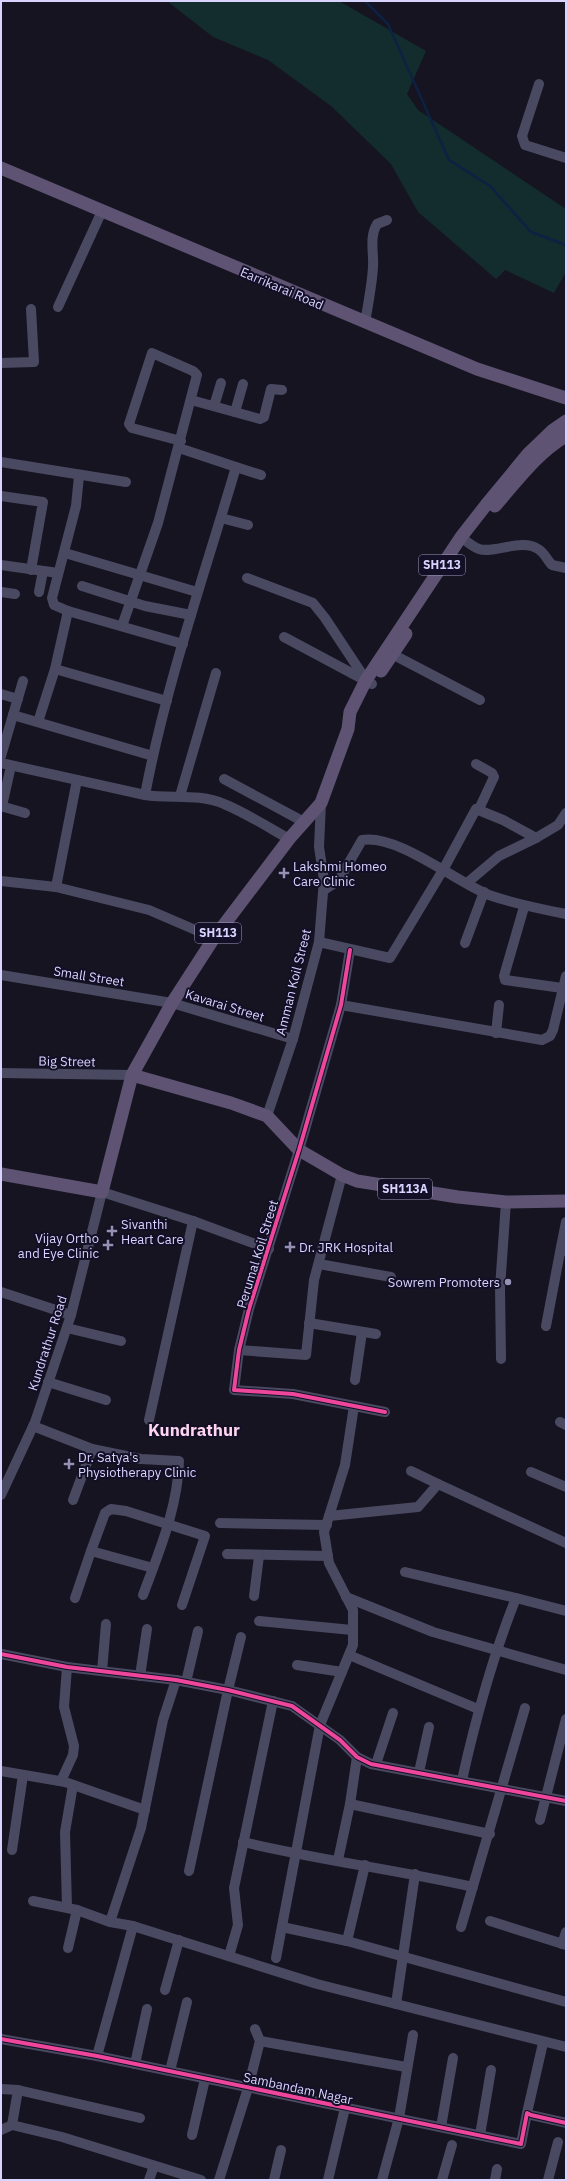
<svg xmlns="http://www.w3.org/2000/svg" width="567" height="2181" font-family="'IBM Plex Sans',sans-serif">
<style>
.green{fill:#132c2d}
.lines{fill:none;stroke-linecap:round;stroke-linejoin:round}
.stream{stroke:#0d2144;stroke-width:2.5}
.minor{stroke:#4a4962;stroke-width:10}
.major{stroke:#5e5373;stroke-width:13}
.cycleway-casing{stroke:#130f26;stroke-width:6}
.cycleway{stroke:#ed469a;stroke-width:4}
.poi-dot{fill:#9591b1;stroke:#130f26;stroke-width:1.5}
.labels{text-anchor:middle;stroke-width:4;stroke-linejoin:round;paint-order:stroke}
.shield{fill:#130f26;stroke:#9e99be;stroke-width:1}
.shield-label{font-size:12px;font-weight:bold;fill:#d9d4ff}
.street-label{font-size:13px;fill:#d9d4ff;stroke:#130f26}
.poi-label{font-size:13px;fill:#d9d4ff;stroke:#130f26;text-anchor:start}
.district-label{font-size:17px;font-weight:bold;fill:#ffd6f0;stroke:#130f26}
</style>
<rect width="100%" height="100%" fill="#161421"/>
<polygon class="green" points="167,1 339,1 426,51 407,94 418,110 566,209 566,272 554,293 505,270 496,279 418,212 391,164 331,106 268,60 213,37"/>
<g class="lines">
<polyline class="stream" points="365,1 388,24 449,160 490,186 531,232 566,245"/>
<g class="minor">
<polyline points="539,84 522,136 525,145 566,158"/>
<polyline points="58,307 102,211"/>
<path d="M365,323C368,304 372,285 373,267C374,253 369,237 377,224L387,220"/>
<polyline points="1,363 34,362 31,309"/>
<polyline points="191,400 260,419 264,417 271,389 282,390"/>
<polyline points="214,406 221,383"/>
<polyline points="235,412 243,384"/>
<polyline points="1,462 126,482"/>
<polyline points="236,467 261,475"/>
<polyline points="79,476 76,506 52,598 54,605 68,611 183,644"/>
<polyline points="1,496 43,502 31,570"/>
<polyline points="221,518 248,525"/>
<path d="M461,537C466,541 473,547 479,549C494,554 522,538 538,549C545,553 547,560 552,565L566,568"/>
<polyline points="65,553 197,592"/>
<polyline points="1,565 58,573"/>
<polyline points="247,578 313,603 325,618 366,680"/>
<polyline points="82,586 145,606 191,615"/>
<polyline points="1,592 15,594"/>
<polyline points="39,592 43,571"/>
<polyline points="122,626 158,523 197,375 193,371 152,353 129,424 132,428 181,441"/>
<polyline points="284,637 372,684"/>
<polyline points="392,654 480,700"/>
<polyline points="55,669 167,701"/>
<polyline points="1,694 18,699"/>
<polyline points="13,715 153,756"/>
<polyline points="38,722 55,669 68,611"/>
<polyline points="1,756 23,681"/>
<path d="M1,763L145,795C171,799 199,793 224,804C246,813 268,827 289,839"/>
<polyline points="476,764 492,773 494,777 479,809"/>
<polyline points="224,779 304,822"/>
<path d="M145,795C166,684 204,576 236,467L179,448"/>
<polyline points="180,796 216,673"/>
<polyline points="1,806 25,813"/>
<polyline points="2,806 11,766"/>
<polyline points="1,881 56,887 149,910 214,938"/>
<polyline points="467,883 499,856 536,838 558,825 566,813"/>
<polyline points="56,887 77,780"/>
<path d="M324,890L339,880L362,840C398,834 456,882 489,895C515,904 540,909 566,914"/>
<polyline points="524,907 504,976 505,980 562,988"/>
<polyline points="319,942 390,958 443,870 476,809 503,820 536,838"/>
<polyline points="465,943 484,892"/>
<polyline points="350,950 341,1005 299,1150 249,1309 239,1350 234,1390 293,1394 385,1412"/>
<polyline points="1,975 172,1003 293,1039"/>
<polyline points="341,1005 542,1040 550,1036 553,1030 566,976"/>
<polyline points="496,1033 499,1005"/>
<polyline points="1,1073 132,1075"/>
<polyline points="267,1116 293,1039 319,942 324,880 319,847 321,803"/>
<polyline points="564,1251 561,1247 566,1222"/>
<polyline points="319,1264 391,1277"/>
<polyline points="1,1292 71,1315"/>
<polyline points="309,1323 376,1334"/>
<polyline points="546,1326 561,1247"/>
<polyline points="67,1328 121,1341"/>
<polyline points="239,1350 306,1355 314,1280 342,1175"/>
<polyline points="501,1359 500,1288 506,1202"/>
<polyline points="355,1380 362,1332"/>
<polyline points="48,1382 106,1400"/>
<polyline points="149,1420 193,1221"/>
<polyline points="560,1422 566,1425"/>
<path d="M33,1426L92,1449L141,1459L179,1461C178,1507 159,1552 143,1595"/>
<polyline points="411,1471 438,1484"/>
<polyline points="531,1472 566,1487"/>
<polyline points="1,1495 35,1422 71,1315 102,1192 193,1221 269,1249"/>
<polyline points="73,1500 92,1449"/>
<polyline points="329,1516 418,1507 438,1484 566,1543"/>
<polyline points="220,1523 327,1525"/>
<polyline points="227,1554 328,1556"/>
<polyline points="153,1568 91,1551 105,1513 111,1509 126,1511 205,1536 182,1605"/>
<path d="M405,1572L516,1598C492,1658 476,1717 462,1780"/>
<polyline points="254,1596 259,1556"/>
<polyline points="346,1597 433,1632 566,1670"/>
<polyline points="75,1598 91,1551"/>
<polyline points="516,1598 566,1611"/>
<polyline points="259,1621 352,1630"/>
<polyline points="1,1654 67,1667 176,1680 228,1690 292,1706 340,1740 357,1757 371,1764 566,1801"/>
<polyline points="349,1655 478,1709"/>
<polyline points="297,1665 342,1672"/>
<polyline points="102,1671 106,1624"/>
<polyline points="140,1676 147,1629"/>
<polyline points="186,1682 198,1631"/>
<polyline points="376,1764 393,1713"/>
<polyline points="1,1771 65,1782 145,1810"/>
<polyline points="419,1772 429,1727"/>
<polyline points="61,1781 73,1755 74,1746 64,1707 67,1667"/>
<polyline points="350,1804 490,1834"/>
<polyline points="540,1820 566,1719"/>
<path d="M243,1842C319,1860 397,1870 473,1887"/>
<polyline points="12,1850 23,1775"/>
<polyline points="338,1860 350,1804 357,1757"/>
<polyline points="189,1871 228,1690 241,1637"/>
<polyline points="33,1901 77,1910 110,1922 133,1926 317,1984 566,2047"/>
<polyline points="67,1907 65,1832 73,1785"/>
<polyline points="490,1921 566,1945"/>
<polyline points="110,1922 141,1828 163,1720 176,1680"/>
<polyline points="282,1927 347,1941 566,2002"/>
<polyline points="461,1927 525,1708"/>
<polyline points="347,1941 365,1865"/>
<polyline points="562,1944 566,1932"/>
<polyline points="68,1948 77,1910"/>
<polyline points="229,1956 238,1925 234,1888 273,1701"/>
<polyline points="276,1958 320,1725 353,1645 353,1610 329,1563 324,1532 345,1465 354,1406"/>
<polyline points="165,1990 179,1940"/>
<polyline points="396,2004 415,1874"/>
<polyline points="1,2039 97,2056 521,2144 527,2113 531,2115 566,2123"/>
<polyline points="260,2041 406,2067"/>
<polyline points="97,2056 133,1926"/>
<polyline points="135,2064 147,2009"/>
<polyline points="170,2071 187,2002"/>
<polyline points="1,2089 18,2090 140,2118"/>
<polyline points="527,2113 543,2043"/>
<polyline points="12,2125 18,2090"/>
<polyline points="441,2127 453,2058"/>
<polyline points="1,2130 12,2125 62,2137 201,2180"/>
<polyline points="192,2135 205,2079"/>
<polyline points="480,2135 491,2070"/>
<polyline points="149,2180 154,2166"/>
<polyline points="219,2180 248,2088 260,2041 255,2029"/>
<polyline points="274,2180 281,2150"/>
<polyline points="328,2180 345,2108"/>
<polyline points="382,2180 399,2118 413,2035"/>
<polyline points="442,2180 452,2145"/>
<polyline points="495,2180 497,2169"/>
<polyline points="548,2180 558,2142"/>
</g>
<g class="major">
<polyline points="1,168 477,369 566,398"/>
<path d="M495,506C516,482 538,452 566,436"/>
<polyline points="381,671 406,634"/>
<polyline points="132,1075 231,1103 267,1116 299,1150 342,1175 357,1181 458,1197 506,1202 566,1201"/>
<polyline points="1,1174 102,1192 132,1075 172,1003 214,938 289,839 321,803 348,729 350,712 366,680 461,537 486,505 528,454 553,430 566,421"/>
</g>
<g class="cycleway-casing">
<g id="cycleway">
<polyline points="350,950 341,1005 299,1150 249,1309 239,1350 234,1390 293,1394 385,1412"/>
<polyline points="1,1654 67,1667 176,1680 228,1690 292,1706 340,1740 357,1757 371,1764 566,1801"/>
<polyline points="1,2039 97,2056 521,2144 527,2113 531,2115 566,2123"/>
</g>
</g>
<use href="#cycleway" class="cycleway"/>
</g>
<g class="poi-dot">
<path d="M282 867h4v4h4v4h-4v4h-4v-4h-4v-4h4z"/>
<path d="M110 1225h4v4h4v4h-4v4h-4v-4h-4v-4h4z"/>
<path d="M106 1239h4v4h4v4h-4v4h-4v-4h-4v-4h4z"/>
<path d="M288 1241h4v4h4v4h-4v4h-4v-4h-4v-4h4z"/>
<circle cx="508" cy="1282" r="4"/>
<path d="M67 1458h4v4h4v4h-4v4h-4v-4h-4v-4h4z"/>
</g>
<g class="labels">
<g class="shield">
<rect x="419" y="555" width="46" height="20" rx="3"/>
<rect x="195" y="923" width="46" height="20" rx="3"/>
<rect x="378" y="1179" width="54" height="20" rx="3"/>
</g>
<g class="shield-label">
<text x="442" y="569">SH113</text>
<text x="218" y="937">SH113</text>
<text x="405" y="1193">SH113A</text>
</g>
<g class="street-label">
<text transform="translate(282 288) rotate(23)" y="5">Earrikarai Road</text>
<text transform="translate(89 976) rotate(9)" y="5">Small Street</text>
<text transform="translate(293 982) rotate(-76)" y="5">Amman Koil Street</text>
<text transform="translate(225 1005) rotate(17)" y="5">Kavarai Street</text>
<text transform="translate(67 1061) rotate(1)" y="5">Big Street</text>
<text transform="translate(257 1254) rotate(-73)" y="5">Perumal Koil Street</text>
<text transform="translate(47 1343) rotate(-72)" y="5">Kundrathur Road</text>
<text transform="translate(298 2088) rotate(12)" y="5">Sambandam Nagar</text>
</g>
<g class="poi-label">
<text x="293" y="871">Lakshmi Homeo<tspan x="293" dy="15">Care Clinic</tspan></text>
<text x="121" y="1229">Sivanthi<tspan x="121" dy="15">Heart Care</tspan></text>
<text x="99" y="1243" text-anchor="end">Vijay Ortho<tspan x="99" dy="15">and Eye Clinic</tspan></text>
<text x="299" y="1252">Dr. JRK Hospital</text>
<text x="500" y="1287" text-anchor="end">Sowrem Promoters</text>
<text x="78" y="1462">Dr. Satya's<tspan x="78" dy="15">Physiotherapy Clinic</tspan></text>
</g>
<g class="district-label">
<text x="194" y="1436">Kundrathur</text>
</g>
</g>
<rect width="567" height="2181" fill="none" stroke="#d9d4ff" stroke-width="4"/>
</svg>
